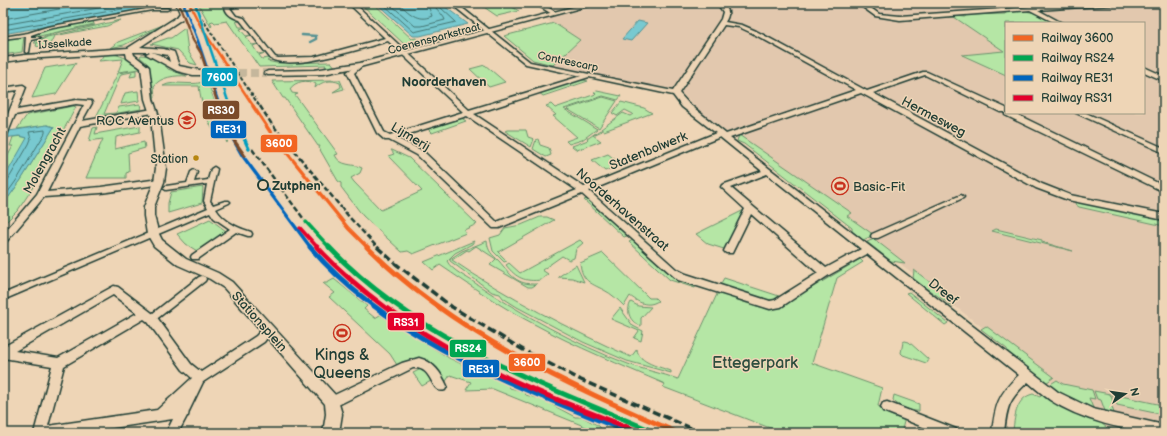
<svg xmlns="http://www.w3.org/2000/svg" width="1167" height="436" font-family="'Balsamiq Sans',sans-serif">
<style>
.built{fill:#e2c8ae;fill-rule:evenodd}
.green{fill:#b5e6a5;stroke:#6a926c}
.water{fill:#78c9d0;stroke:#549192}
.lines{fill:none;stroke-linecap:round;stroke-linejoin:round}
.shore{stroke:#437572;stroke-width:1}
.stream{stroke:#549192;stroke-width:2.5}
.tertiary-tunnel{stroke:#c5b79c;stroke-width:8;stroke-dasharray:8 4;stroke-linecap:butt}
.pedestrian-casing{stroke:#1f3d34;stroke-width:3}
.minor-casing{stroke:#1f3d34;stroke-width:3}
.tertiary-casing{stroke:#1f3d34;stroke-width:3}
.pedestrian{fill:#eed5b6;fill-rule:evenodd}
.minor{fill:#eed5b6;fill-rule:evenodd}
.tertiary{fill:#eed5b6;fill-rule:evenodd}
.rail-far2{stroke:#1f3d34;stroke-width:2;stroke-dasharray:4 2;stroke-linecap:butt}
.rail-far1{stroke:#1f3d34;stroke-width:2.5;stroke-dasharray:5.5 2.5;stroke-linecap:butt}
.rail{stroke:#1f3d34;stroke-width:3.5;stroke-dasharray:8 3.5;stroke-linecap:butt}
.rail-1-far2-casing{stroke:#eed5b6;stroke-width:4.5}
.rail-1-far1-casing{stroke:#eed5b6;stroke-width:6}
.rail-1-casing{stroke:#eed5b6;stroke-width:8}
.rail-2-far1-casing{stroke:#eed5b6;stroke-width:6}
.rail-2-casing{stroke:#eed5b6;stroke-width:8}
.rail-3-far2-casing{stroke:#eed5b6;stroke-width:4.5}
.rail-3-far1-casing{stroke:#eed5b6;stroke-width:6}
.rail-3-casing{stroke:#eed5b6;stroke-width:8}
.rail-4-far1-casing{stroke:#eed5b6;stroke-width:6}
.rail-4-casing{stroke:#eed5b6;stroke-width:8}
.rail-5-far1-casing{stroke:#eed5b6;stroke-width:4.5}
.rail-5-casing{stroke:#eed5b6;stroke-width:6}
.rail-6-far1-casing{stroke:#eed5b6;stroke-width:4.5}
.rail-6-casing{stroke:#eed5b6;stroke-width:6}
.rail-1-far2{stroke:#f26522;stroke-width:2.5}
.rail-1-far1{stroke:#f26522;stroke-width:3.5}
.rail-1{stroke:#f26522;stroke-width:5}
.rail-2-far1{stroke:#00a651;stroke-width:3.5}
.rail-2{stroke:#00a651;stroke-width:5}
.rail-3-far2{stroke:#0065bd;stroke-width:2.5}
.rail-3-far1{stroke:#0065bd;stroke-width:3.5}
.rail-3{stroke:#0065bd;stroke-width:5}
.rail-4-far1{stroke:#e4002b;stroke-width:3.5}
.rail-4{stroke:#e4002b;stroke-width:5}
.rail-5-far1{stroke:#039ebf;stroke-width:2.5}
.rail-5{stroke:#039ebf;stroke-width:3.5}
.rail-6-far1{stroke:#7a4b2a;stroke-width:2.5}
.rail-6{stroke:#7a4b2a;stroke-width:3.5}
.bus-dot{fill:#b68610;stroke:#eed5b6;stroke-width:1.5}
.stop-dot{fill:#eed5b6;stroke:#1f3d34;stroke-width:2}
.labels{text-anchor:middle;stroke-width:3;stroke-linejoin:round;paint-order:stroke}
.far-street-label{font-size:11px;fill:#1f3d34;stroke:#eed5b6}
.bus-label{font-size:12px;fill:#1f3d34;stroke:#eed5b6;text-anchor:end}
.far-quarter-label{font-size:13px;font-weight:bold;fill:#1f3d34;stroke:#eed5b6}
.street-label{font-size:13px;fill:#1f3d34;stroke:#eed5b6}
.poi-label{font-size:13px;fill:#1f3d34;stroke:#eed5b6;text-anchor:end}
.stop-label{font-size:13px;font-weight:bold;fill:#1f3d34;stroke:#eed5b6;text-anchor:start}
.near-poi-label{font-size:16px;fill:#1f3d34;stroke:#eed5b6}
.near-park-label{font-size:16px;fill:#2e4e3f;stroke:#eed5b6}
.line-badge{stroke:#eed5b6;stroke-width:1.5}
.badge-label{font-size:11px;text-anchor:middle;font-weight:bold;fill:#fff}
</style>
<rect width="100%" height="100%" fill="#eed5b6"/>
<filter id="ink" filterUnits="userSpaceOnUse"><feTurbulence type="fractalNoise" baseFrequency=".025" numOctaves="2"/><feDisplacementMap in="SourceGraphic" scale="8" xChannelSelector="R" yChannelSelector="G"/><feConvolveMatrix kernelMatrix="1 2 1 2 8 2 1 2 1" color-interpolation-filters="sRGB"/></filter>
<g filter="url(#ink)">
<path class="built" d="M646,3H1164V433H1073L1064,391L771,163L704,116L680,91L581,73L551,65L577,40L544,18L602,6ZM1006,23H1144V113H1006Z"/>
<g class="green">
<path d="M230,3H239L228,5L224,9C233,19 231,16 242,22L236,21L239,27H246L240,29L246,36L251,35L246,37L252,45L258,44L253,46L258,54L265,53L259,55L262,59L269,58L270,59L267,61L276,63L331,62L337,69H324L326,65L259,67L227,21L215,23L213,21L210,22L212,26L211,27L199,5Z"/>
<polygon points="360,3 373,3 412,39 416,38 420,42 423,41 425,42 412,45 404,44"/>
<polygon points="478,3 505,3 519,11 497,16"/>
<polygon points="1025,11 1036,13 1055,23 1006,23 1006,75 962,55 1004,51 954,17 948,17 957,16 965,17 965,15 1005,14 1006,12"/>
<path d="M121,20L107,26L54,36L49,46H56L55,47L43,48L36,46L37,43H34C42,33 82,26 95,25C80,29 46,32 37,43L47,37Z"/>
<polygon points="93,21 94,24 35,37 35,32"/>
<polygon points="554,23 580,40 553,65 533,60 504,36"/>
<polygon points="163,25 124,45 110,48 118,42"/>
<polygon points="185,28 188,51 197,65 190,63 178,50 151,44 168,38 171,38"/>
<polygon points="24,36 22,52 3,55 3,40"/>
<path d="M113,54C122,56 136,61 140,69L118,72L123,59L99,61L104,55Z"/>
<path d="M141,55L151,56L162,61L168,69L187,76C176,75 160,77 154,86L155,98H154L149,65L140,57Z"/>
<polygon points="76,63 56,94 32,98 45,68"/>
<polygon points="485,65 505,82 489,87 470,69"/>
<polygon points="136,70 136,76 130,77 132,72 121,74 104,114 116,113 119,107 140,104 141,109 96,117 118,73"/>
<polygon points="579,79 588,81 543,96 538,92"/>
<path d="M207,80L228,138L227,143L222,132H214C206,117 201,103 199,86H163C175,79 195,88 207,80Z"/>
<path d="M340,80L344,89L333,92L341,87L340,83C331,79 322,81 315,88L316,84C308,79 295,81 290,89L292,93L298,94L295,95L338,154L335,155C340,167 353,163 362,168L360,173L351,178L354,182L381,210L422,191L388,156L394,154L391,150H392L409,158L477,224L464,230L466,233L413,254L408,251L402,252L363,216L341,187V183L338,181L319,148L320,146H318L285,98H283L272,81Z"/>
<polygon points="138,91 139,101 121,104 125,93"/>
<polygon points="597,91 621,96 618,100 603,96 564,109 597,129 582,140 569,144 566,141 577,137 553,116 556,115 546,106 551,104 555,108 596,94 594,92"/>
<polygon points="603,97 617,101 599,128 567,109"/>
<polygon points="621,102 644,108 652,113 604,131 601,129 623,113 630,116 633,114 625,110 617,116 612,113"/>
<polygon points="73,106 76,107 30,192 18,210 3,225 3,205 21,180 54,127 47,125 17,129 27,115"/>
<polygon points="460,117 466,121 432,133 427,128"/>
<polygon points="140,126 140,132 116,137 115,149 144,142 145,148 128,153 129,172 126,173 126,178 86,178 103,139 89,141 93,128 97,127 95,134"/>
<polygon points="507,130 526,130 528,137 534,139 531,147 505,131"/>
<polygon points="600,130 602,131 593,135 601,141 577,150 572,146 588,140 587,139"/>
<polygon points="739,135 852,213 847,216 874,235 863,240 852,231 852,228 744,144 737,141"/>
<polygon points="23,136 27,138 26,142 3,180 3,165 13,146 10,146 13,137"/>
<polygon points="538,139 540,145 549,148 551,155 546,157 533,149 536,140"/>
<polygon points="608,154 621,164 605,171 592,160"/>
<polygon points="203,187 202,203 168,213 168,203 171,192"/>
<polygon points="587,199 627,236 624,237 584,200"/>
<polygon points="1076,202 1164,220 1164,226 1079,207 1075,204"/>
<polygon points="746,209 727,250 708,244 696,234"/>
<polygon points="540,217 547,217 554,220 498,252 507,261 504,262 493,251 490,238 500,235 505,228 521,225"/>
<polygon points="210,219 226,231 197,251 186,244 177,234"/>
<polygon points="996,229 1042,240 1042,242 1073,251 992,231"/>
<polygon points="874,239 905,263 891,261 867,242"/>
<path d="M580,240L583,243L576,249L574,258L569,260L562,256L542,270L548,274L541,280C525,282 516,278 506,265L509,263L520,273Z"/>
<polygon points="633,240 674,277 696,285 695,288 670,280 629,242"/>
<path d="M474,241L472,244L455,253L447,261C452,271 467,277 475,283C523,315 575,344 628,364C644,370 661,373 678,379L718,292C734,298 761,311 778,308L860,259L863,262L837,278L812,363L882,388L878,406L905,418L901,433H783L663,387L665,384C621,365 576,347 534,324C501,307 471,286 440,265L433,270L424,262Z"/>
<path d="M487,241C488,252 492,254 499,261C511,275 516,285 537,284L532,287H528L490,265L496,259L476,246L469,251L467,250L452,260C508,298 569,329 631,357L637,349C638,363 661,367 671,371V373L627,361L583,342L517,307L503,298L500,294L492,292L450,261V259L462,251Z"/>
<path d="M603,253L649,298H655L658,301C647,308 638,302 630,296L624,306C618,300 612,294 604,290C590,283 582,281 580,263Z"/>
<polygon points="576,265 584,282 572,278 558,277"/>
<path d="M914,270L947,295L945,296L955,305L952,306C939,296 926,289 913,279Z"/>
<polygon points="724,278 779,296 773,300 765,300 720,285"/>
<path d="M334,279L367,306L364,309L375,318L380,315L449,358L486,376L495,378L507,384L510,388L522,391L526,395L543,400L575,417H582L599,426L603,431L615,433H601L493,389L466,390L471,382L450,375L445,383C429,358 428,352 397,365L390,354L329,297L335,293L323,283H327Z"/>
<polygon points="909,292 948,323 945,325 906,293"/>
<path d="M631,302L638,306L651,307L641,318V326C631,323 625,312 631,302Z"/>
<polygon points="620,308 633,326 643,331 641,341 634,338 639,331 611,319"/>
<polygon points="986,326 1054,377 1046,383 1008,353 1007,349 981,329"/>
<polygon points="905,341 909,342 928,359 928,362 926,363 903,355 901,353 903,342"/>
<polygon points="423,368 431,381 422,386 413,373"/>
<polygon points="1057,380 1063,384 1092,390 1095,399 1089,398 1093,408 1066,397 1049,385"/>
<polygon points="1094,391 1110,394 1114,404 1111,404 1114,413 1105,411 1101,400 1097,399"/>
<path d="M1033,394L1040,397L1042,395L1080,416L1100,422L1107,428L1130,433H1022L1013,430C1015,415 1016,398 1033,394Z"/>
<polygon points="1112,394 1162,405 1164,415 1117,405"/>
<path d="M894,395L919,404V411C912,412 897,406 893,400Z"/>
</g>
<g class="water">
<polygon points="3,3 178,3 3,34"/>
<polygon points="376,3 440,3 468,24 420,36 413,36"/>
<polygon points="638,21 647,23 631,41 622,39"/>
<polygon points="47,125 54,127 21,180 3,205 3,180 27,138 19,136 3,138 3,132"/>
</g>
<g class="lines">
<g class="shore">
<polyline points="382,3 414,32 456,22 440,7 438,3"/>
<path d="M389,3L415,26H422L445,20C443,14 436,10 433,3"/>
<path d="M398,3C409,12 417,23 432,16L427,3"/>
<polyline points="3,19 93,3"/>
<polyline points="3,25 127,3"/>
<polyline points="3,30 156,3"/>
<polyline points="3,182 8,180 29,144 31,139 29,132 45,130 45,133 18,178 3,199"/>
</g>
<polyline class="stream" points="302,35 316,36 316,39 310,42"/>
<polyline class="tertiary-tunnel" points="202,73 268,73"/>
<g class="pedestrian-casing">
<g id="pedestrian">
<polygon points="152,8 167,8 169,9 167,10 152,10 48,29 31,35 31,37 38,37 40,38 31,40 29,52 27,53 25,52 26,36 3,39 3,37 28,33 47,27"/>
<path d="M214,167L217,169L210,201L213,205L225,201H229L230,202L229,203L216,209C223,221 238,228 251,232L252,234L251,236H248L236,232L198,259H192L191,257L192,255L230,229L214,218L210,212L3,300V294L208,208L204,201L207,184L166,190L163,188L166,186L187,183L191,172L194,170L197,172L194,182L208,180L211,169Z"/>
<polygon points="961,195 964,197 963,198 878,238 872,238 871,236 872,234"/>
<polygon points="202,276 205,277 206,279 205,281 154,321 151,322 148,321 147,319 148,317 199,277"/>
</g>
</g>
<g class="minor-casing">
<g id="minor">
<path d="M232,3H249L230,8L236,16L244,18L275,57L278,58L314,57L385,38L348,3H354L469,110L581,76L526,64L450,3H456L530,62L673,91L721,19L723,12L717,3H723C729,10 730,14 725,22L742,25L756,31L867,91L923,72H927L1006,108V113H1014L1164,186V192L1005,115V112H1000L925,75L873,93L1042,184L1070,195L1164,214V220L1068,200L1036,188L861,93L730,138L1058,392L1093,409L1164,425V433C1129,433 1079,419 1050,400C1042,394 1035,388 1028,382C1008,400 1007,407 1004,433H992C995,406 998,394 1019,375L867,254L829,275L781,307L770,309L678,280L670,273L582,194L499,228H493L417,155L389,140H385L377,133L347,72L358,64L363,65L354,73L384,132L390,135L463,112L388,41C363,48 294,71 271,59L240,20C233,18 226,14 225,7ZM724,25L739,27L752,33L856,90L726,134L688,103L679,93ZM589,77L673,95L682,107L716,133L584,187L474,114ZM467,116L577,190L497,222L423,151L396,138ZM720,137L762,171L722,185L721,187L745,209L724,251L726,253H732L751,214L818,273L775,300L770,301L686,274L676,269L589,191ZM767,174L861,249L826,268L731,188Z"/>
<polygon points="534,3 541,3 557,13 552,14"/>
<polygon points="857,3 864,3 879,14 900,16 1088,3 1114,3 1111,5 1038,10 1062,23 1055,23 1030,10 900,20 875,16"/>
<polygon points="1144,67 1164,76 1164,81 1144,72"/>
<polygon points="23,85 26,87 17,110 76,100 91,101 92,103 82,121 153,109 157,111 153,113 80,126 47,192 101,187 159,179 163,182 162,184 101,193 44,197 6,242 3,243 3,234 37,194 84,105 76,104 15,115 7,135 3,137 3,126 18,90 3,92 3,88"/>
<polygon points="1076,113 1086,113 1164,148 1164,153"/>
<path d="M114,286L118,287L156,316L191,364L201,372L256,336L264,327L268,326L272,327L273,330L264,342L203,382L189,411L188,416H187L178,433H166L173,419L79,433H34L52,366L3,358V347ZM113,295L137,313L58,358L15,351ZM144,319L148,322L183,370L192,378L157,410L48,426L64,366Z"/>
<path d="M419,358C434,362 441,373 447,386L445,390C430,395 434,366 413,368L336,406L332,407L328,406L326,402L328,398L402,363Z"/>
<polygon points="887,402 956,429 958,433 938,433 883,411 881,407 883,403"/>
</g>
</g>
<g class="tertiary-casing">
<g id="tertiary">
<path d="M176,3H182L186,13L182,19L140,47L164,49L174,52L179,66L205,71V75H193L177,71L146,54L150,52H133L134,55L149,67L153,99L159,117L166,168L164,182L154,207V216L159,234L162,240L186,259L218,273L232,282L337,397L342,414L339,433H323L326,414L325,404L224,288L210,279L178,265L154,246L147,234L144,216V207L154,182L156,168L151,117L145,99L141,68L127,58L126,53L25,59L3,62V58L25,55L128,48L177,17L180,13ZM151,52L168,55L170,62L160,55Z"/>
<polygon points="588,3 599,3 360,67 323,74 268,75 264,73 268,71 314,70 360,63"/>
</g>
</g>
<use href="#pedestrian" class="pedestrian"/>
<use href="#minor" class="minor"/>
<use href="#tertiary" class="tertiary"/>
<polyline class="rail-far2" points="201,17 260,107"/>
<g class="rail-far1">
<polyline points="260,106 271,123 350,218 378,248"/>
<polyline points="252,149 306,222"/>
</g>
<polyline class="rail" points="377,247 396,264 452,307 525,351 581,380 702,433"/>
<g class="rail-1-far2-casing">
<polyline id="rail-1-far2" points="189,3 201,27 254,107"/>
</g>
<g class="rail-1-far1-casing">
<polyline id="rail-1-far1" points="253,106 271,133 348,228 368,248"/>
</g>
<g class="rail-1-casing">
<path id="rail-1" d="M367,247C454,334 567,384 678,433"/>
</g>
<g class="rail-2-far1-casing">
<polyline id="rail-2-far1" points="306,222 330,248"/>
</g>
<g class="rail-2-casing">
<path id="rail-2" d="M329,247C417,340 541,384 657,433"/>
</g>
<g class="rail-3-far2-casing">
<polyline id="rail-3-far2" points="184,5 198,41 220,107"/>
</g>
<g class="rail-3-far1-casing">
<polyline id="rail-3-far1" points="219,106 229,132 242,155 311,248"/>
</g>
<g class="rail-3-casing">
<path id="rail-3" d="M310,247C390,341 519,387 630,433"/>
</g>
<g class="rail-4-far1-casing">
<polyline id="rail-4-far1" points="300,228 318,248"/>
</g>
<g class="rail-4-casing">
<path id="rail-4" d="M317,247C404,341 526,389 643,433"/>
</g>
<g class="rail-5-far1-casing">
<polyline id="rail-5-far1" points="195,3 230,107"/>
</g>
<g class="rail-5-casing">
<polyline id="rail-5" points="229,106 249,149"/>
</g>
<g class="rail-6-far1-casing">
<polyline id="rail-6-far1" points="180,7 193,40 201,53 219,107"/>
</g>
<g class="rail-6-casing">
<polyline id="rail-6" points="219,106 235,142 244,155"/>
</g>
<use href="#rail-1-far2" class="rail-1-far2"/>
<use href="#rail-1-far1" class="rail-1-far1"/>
<use href="#rail-1" class="rail-1"/>
<use href="#rail-2-far1" class="rail-2-far1"/>
<use href="#rail-2" class="rail-2"/>
<use href="#rail-3-far2" class="rail-3-far2"/>
<use href="#rail-3-far1" class="rail-3-far1"/>
<use href="#rail-3" class="rail-3"/>
<use href="#rail-4-far1" class="rail-4-far1"/>
<use href="#rail-4" class="rail-4"/>
<use href="#rail-5-far1" class="rail-5-far1"/>
<use href="#rail-5" class="rail-5"/>
<use href="#rail-6-far1" class="rail-6-far1"/>
<use href="#rail-6" class="rail-6"/>
</g>
</g>
<defs>
<g id="university-ring" transform="scale(0.9)"><circle r="9.5" fill="#eed5b6" stroke="#c8321e" stroke-width="1.5"/><path d="M0-5L7-2L0 1L-7-2ZM-4 1L0 2.5L4 1V4Q0 6-4 4Z" fill="#c8321e"/></g>
<g id="stadium-ring" transform="scale(0.9)"><circle r="9.5" fill="#eed5b6" stroke="#c8321e" stroke-width="1.5"/><path d="M0-5a6.5 5 0 1 0 0 10a6.5 5 0 1 0 0-10ZM-3.5-1.8h7v3.6h-7Z" fill="#c8321e"/></g>
</defs>
<g fill-rule="evenodd">
<use href="#university-ring" x="187" y="120"/>
<use href="#stadium-ring" x="840" y="186"/>
<use href="#stadium-ring" x="342" y="333"/>
</g>
<circle class="bus-dot" cx="196" cy="158" r="3.5"/>
<circle class="stop-dot" cx="263" cy="185" r="5"/>
<g class="labels">
<g class="far-street-label">
<text transform="translate(434 38) rotate(-15)" y="4">Coenensparkstraat</text>
<text transform="translate(65 43) rotate(-4)" y="4">IJsselkade</text>
<text transform="translate(568 61) rotate(12)" y="4">Contrescarp</text>
</g>
<g class="bus-label">
<text x="188" y="163">Station</text>
</g>
<g class="far-quarter-label">
<text x="444" y="86">Noorderhaven</text>
</g>
<g class="street-label">
<text transform="translate(934 116) rotate(28)" y="5">Hermesweg</text>
<text transform="translate(411 136) rotate(31)" y="5">Lijmerij</text>
<text transform="translate(648 150) rotate(-22)" y="5">Statenbolwerk</text>
<text transform="translate(44 160) rotate(-61)" y="5">Molengracht</text>
<text transform="translate(623 209) rotate(41)" y="5">Noorderhavenstraat</text>
<text transform="translate(944 291) rotate(38)" y="5">Dreef</text>
<text transform="translate(260 321) rotate(48)" y="5">Stationsplein</text>
</g>
<g class="poi-label">
<text x="174" y="125">ROC Aventus</text>
<text x="853" y="191" text-anchor="start">Basic-Fit</text>
</g>
<g class="stop-label">
<text x="272" y="190">Zutphen</text>
</g>
<g class="near-poi-label">
<text x="342" y="360">Kings &amp;<tspan x="342" dy="18">Queens</tspan></text>
</g>
<g class="near-park-label">
<text x="755" y="368">Ettegerpark</text>
</g>
</g>
<g class="line-badge">
<rect x="201" y="67" width="37" height="20" rx="4" fill="#039ebf"/>
<rect x="202" y="100" width="38" height="20" rx="4" fill="#7a4b2a"/>
<rect x="210" y="120" width="37" height="19" rx="4" fill="#0065bd"/>
<rect x="260" y="134" width="38" height="19" rx="4" fill="#f26522"/>
<rect x="387" y="312" width="38" height="19" rx="4" fill="#e4002b"/>
<rect x="449" y="339" width="38" height="19" rx="4" fill="#00a651"/>
<rect x="508" y="353" width="38" height="19" rx="4" fill="#f26522"/>
<rect x="462" y="359" width="38" height="19" rx="4" fill="#0065bd"/>
</g>
<g class="badge-label">
<text x="220" y="81">7600</text>
<text x="221" y="114">RS30</text>
<text x="228" y="133">RE31</text>
<text x="279" y="147">3600</text>
<text x="406" y="326">RS31</text>
<text x="468" y="352">RS24</text>
<text x="527" y="366">3600</text>
<text x="481" y="373">RE31</text>
</g>
<rect width="1167" height="436" fill="none" stroke="#eed5b6" stroke-width="16"/>
<rect x="8" y="8" width="1151" height="420" fill="none" stroke="#1f3d34" stroke-width="1.5" filter="url(#ink)"/>
<rect x="1005" y="22" width="140" height="92" fill="#eed5b6" stroke="#9b9882"/>
<rect x="1013" y="35" width="20" height="6" fill="#f26522" stroke="#9b9882"/>
<text x="1041" y="42" font-size="12" fill="#1f3d34">Railway 3600</text>
<rect x="1013" y="55" width="20" height="6" fill="#00a651" stroke="#9b9882"/>
<text x="1041" y="62" font-size="12" fill="#1f3d34">Railway RS24</text>
<rect x="1013" y="75" width="20" height="6" fill="#0065bd" stroke="#9b9882"/>
<text x="1041" y="82" font-size="12" fill="#1f3d34">Railway RE31</text>
<rect x="1013" y="95" width="20" height="6" fill="#e4002b" stroke="#9b9882"/>
<text x="1041" y="102" font-size="12" fill="#1f3d34">Railway RS31</text>
<g transform="translate(1125 394) rotate(77)" stroke="#eed5b6" stroke-width="3" paint-order="stroke">
<path d="M0-3L7 15L0 10L-7 15Z" fill="#1f3d34"/>
<text y="-6" font-size="11" font-weight="bold" text-anchor="middle" fill="#1f3d34">N</text>
</g>
</svg>
